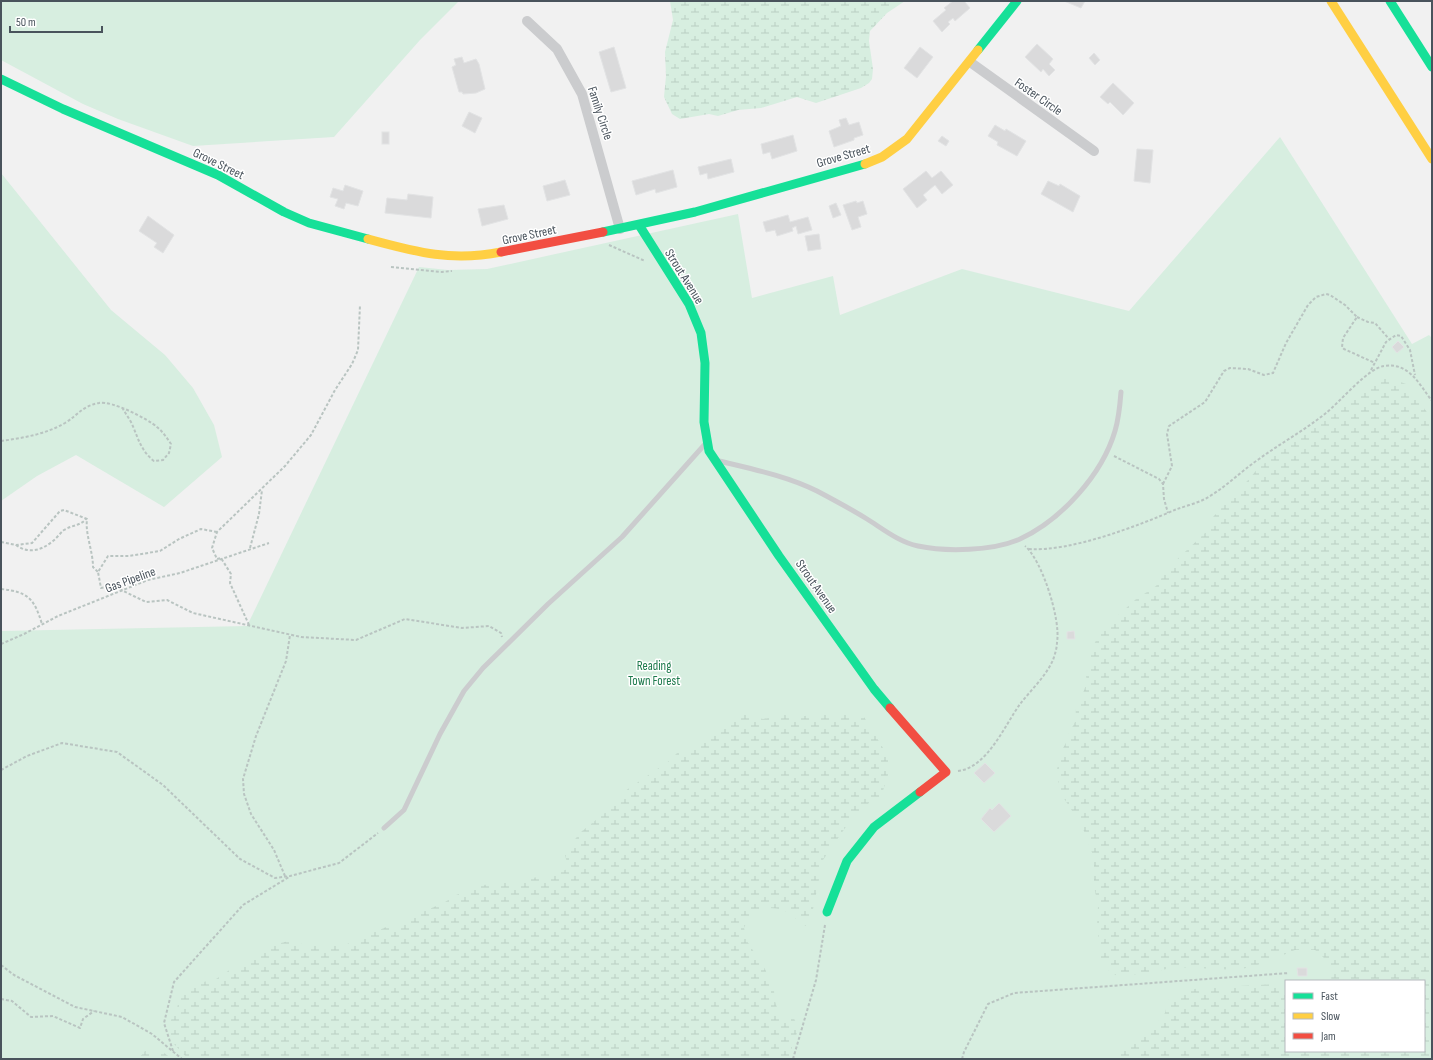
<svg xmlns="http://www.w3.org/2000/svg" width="1433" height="1060" font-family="'Sofia Sans Condensed',sans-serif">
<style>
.green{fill:#d7eee0;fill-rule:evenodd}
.wetland{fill:url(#wetland-marsh)}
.building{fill:#dadadb;stroke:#e2e3e4}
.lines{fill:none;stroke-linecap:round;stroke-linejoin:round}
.path{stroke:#b9c4c1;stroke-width:2;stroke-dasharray:3 2;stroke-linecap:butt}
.lane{stroke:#cbccce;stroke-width:5}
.street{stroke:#cbccce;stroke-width:10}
.fast{stroke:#16e098;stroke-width:9}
.slow{stroke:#ffcf43;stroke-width:9}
.jam{stroke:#f24e42;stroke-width:9}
.labels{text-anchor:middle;stroke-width:3;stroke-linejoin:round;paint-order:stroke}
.street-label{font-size:13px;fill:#49535c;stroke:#fff}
.park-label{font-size:13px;fill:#1d7a4c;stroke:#fff}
</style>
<defs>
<pattern id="wetland-marsh" width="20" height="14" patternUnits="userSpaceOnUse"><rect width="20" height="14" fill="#d7eee0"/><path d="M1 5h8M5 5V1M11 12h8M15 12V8" fill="none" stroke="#bacec3"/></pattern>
</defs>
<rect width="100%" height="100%" fill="#f1f1f1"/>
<g class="green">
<polygon points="1,1 459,1 420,40 334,137 193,146 118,119 83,104 1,60"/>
<path d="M1280,137L1412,344L1429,335L1432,338V1059H1V631L247,626L419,267L448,270L487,269L738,214L752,298L833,276L840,315L962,269L1129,311ZM1286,981H1424V1051H1286Z"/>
<polygon points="1,173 111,310 165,355 193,388 214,425 222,457 164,507 76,455 37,476 1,501"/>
</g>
<g class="wetland">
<polygon points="670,1 905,1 887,13 870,31 869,41 873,69 872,79 869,83 861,88 816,103 797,97 761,108 738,110 718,116 709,114 680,119 672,114 664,97 666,76 665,52 673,20"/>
<path d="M1390,378L1406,384L1432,419V1059H1111L1116,1051L1132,1044L1153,1028L1165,1013L1168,1001L1171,997L1188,990L1201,988L1277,984L1286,989V1051H1424V981H1331C1333,968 1325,957 1315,950H1295L1265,963L1238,970L1175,967L1149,973L1117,976L1107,969L1101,958L1097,925L1098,906L1094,886V858L1082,826L1061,794L1057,775V769L1062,750L1068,739L1069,733L1075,722L1076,709L1082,699L1083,693L1087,682L1086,676L1089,670L1090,651L1103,629L1135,600L1156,586L1170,566L1206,532L1213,517L1250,478L1258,468L1379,380Z"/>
<path d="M847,713L860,715L864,717L888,756V775L881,797L869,803L852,818L823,860L810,924L806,926C798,922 793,914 785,911C767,904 751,911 744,928L747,941L765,969L774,991L775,1001L779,1014L784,1018L794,1019L799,1027L788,1059H188L174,1044L171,1035V1020L177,1008L179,1000L195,984L216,979L234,967L247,963L264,947L289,941L302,944L345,945L386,927H395L405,924L418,914L445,902L456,895L483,885L517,882L569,869L564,852L582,831L606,812L625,791L669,761L679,751L699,748L723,723L744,714L763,719L784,715L804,716Z"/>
<polygon points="156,1049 163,1052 172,1059 138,1059 145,1051"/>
</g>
<g class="building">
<polygon points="953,1 964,1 970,8 955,21 953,18 948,22 950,24 942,32 933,21 946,10 944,8"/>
<polygon points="1064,1 1085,1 1081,8"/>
<polygon points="1037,44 1053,59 1049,64 1055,70 1049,76 1043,69 1041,72 1025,57"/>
<polygon points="614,47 626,88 611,92 599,52"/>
<polygon points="920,47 933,57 917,78 904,68"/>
<polygon points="1094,53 1100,60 1095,65 1089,58"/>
<polygon points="462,57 464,63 476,59 479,64 485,89 476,93 463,94 462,92 459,92 452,67 456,65 454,59"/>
<polygon points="1113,83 1134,103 1123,115 1110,102 1108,104 1100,97"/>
<polygon points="469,112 482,118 475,133 462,126"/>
<polygon points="846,118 849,125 859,122 863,135 854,138 854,140 834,147 829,131 841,126 839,120"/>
<polygon points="995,125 1005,131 1006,129 1026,141 1017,156 997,145 998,142 988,136"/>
<rect x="382" y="132" width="7" height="12"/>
<polygon points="793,135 797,151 772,159 770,152 763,154 761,144"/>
<polygon points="942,136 949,141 946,146 938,141"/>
<polygon points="1137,149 1153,150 1150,183 1134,181"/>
<polygon points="731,159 734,172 708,179 707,173 700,175 698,167"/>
<polygon points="673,170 677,187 656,193 655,189 636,195 632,181"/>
<polygon points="926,171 932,178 941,171 953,185 942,194 935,185 923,195 927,200 917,208 903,189"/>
<polygon points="565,180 570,195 547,201 543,186"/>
<polygon points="1048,181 1059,186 1060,184 1080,196 1073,212 1041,194"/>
<polygon points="345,185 363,191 358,206 346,203 344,209 335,206 338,199 330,197 333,188 343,191"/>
<polygon points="408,194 433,197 431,218 385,213 387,198 407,200"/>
<polygon points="856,201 857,203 863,201 867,214 858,217 861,227 852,230 843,205"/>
<polygon points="836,203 841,215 833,218 829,206"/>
<polygon points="504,205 508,219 482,226 478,209"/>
<polygon points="788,215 790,222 808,217 812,230 798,234 796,226 792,228 793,231 777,236 775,230 766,232 763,222"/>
<polygon points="148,216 174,235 163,253 154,247 157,243 139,231"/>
<polygon points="819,234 821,249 808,251 805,236"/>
<polygon points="1398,341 1404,347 1397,353 1392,347"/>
<polygon points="1074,631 1075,639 1067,639 1067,632"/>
<polygon points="985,763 995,773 984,783 974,773"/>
<polygon points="999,803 1011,816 994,832 981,819 990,808 992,810"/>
<polygon points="1297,968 1307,968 1307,976 1298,976"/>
</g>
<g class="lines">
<g class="path">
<polyline points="609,245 645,261"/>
<polyline points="391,267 442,272 452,271"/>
<polyline points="1357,317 1368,322 1375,323 1389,339"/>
<polyline points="1371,370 1386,342 1396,335 1401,336 1410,350 1415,375"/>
<path d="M1,441C23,438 46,434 65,423C78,415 82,406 99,403C111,400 148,419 157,427C163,432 167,438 171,444L169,453L163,460L154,461C141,451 138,438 132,424C129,418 125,413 122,407"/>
<polyline points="1114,456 1159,479 1163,484 1164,499 1168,513"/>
<polyline points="1163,484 1172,466 1167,434 1169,426 1205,402 1224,371 1230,368 1248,369 1264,375 1273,373 1286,343 1308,305 1316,297 1326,294 1330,295 1345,305 1357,317 1343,338 1342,347 1344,349 1375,363"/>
<polyline points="217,532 201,529 179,539 160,551 129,556 108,556 98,572 101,588 113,586 146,602 167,600 193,613 301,637 356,640 405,619 462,628 489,626 501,633 502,637"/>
<path d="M1,542L16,545L32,543L60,511L64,510L87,519C85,534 93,551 93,567L98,572"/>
<path d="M16,545C28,554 41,551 53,541C57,538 60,533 64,530C72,525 80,526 86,519"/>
<polyline points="250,548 259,514 262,490"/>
<path d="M1029,549C1070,552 1138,526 1177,509C1186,506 1197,503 1205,499C1225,488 1240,472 1259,459C1281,443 1305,430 1326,413C1341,401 1368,368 1384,366C1409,362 1419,384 1432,401"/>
<path d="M1,589C28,592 34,598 42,624"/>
<polyline points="249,625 230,583 231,574 221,558 217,559 212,548 217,532 285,466 311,435 335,390 352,364 358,350 360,305"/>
<polyline points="1,644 24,634 58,616 148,580 180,573 269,543"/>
<polyline points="1,770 27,756 62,743 117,752 163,785 240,859 275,878 290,876 339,863 378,833"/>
<path d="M958,771C987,768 1005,725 1020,704C1031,690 1046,676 1053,660C1055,654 1057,648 1057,642C1061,620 1042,560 1025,546"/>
<polyline points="285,876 274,850 251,814 244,794 243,779 256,736 286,661 290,635"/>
<polyline points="1,965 14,975 75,1007 122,1017 152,1034 182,1059"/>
<polyline points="1,999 12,1001 31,1017 53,1016 80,1028 83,1019 94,1011"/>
<polyline points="173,1051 164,1023 174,982 243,905 289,877"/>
<polyline points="793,1059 816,980 825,925"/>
<polyline points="962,1059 964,1052 988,1004 1014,993 1289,973"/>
</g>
<g class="lane">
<path d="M719,461C752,469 787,476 817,491C834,500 851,509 867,519C883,529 899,542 918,546C946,552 993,551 1020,539C1061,520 1102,475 1115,431C1119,418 1120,405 1121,392"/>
<polyline points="384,828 404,810 440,734 464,691 483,668 548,604 622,537 706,443"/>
</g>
<g class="street">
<polyline points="527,21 557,49 582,94 620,229"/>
<polyline points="970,62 1094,151"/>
</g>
<g class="fast">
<polyline points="1390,1 1432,67"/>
<polyline points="978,50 1017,1"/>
<polyline points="1,79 63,109 218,175 284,212 309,223 368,239"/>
<polyline points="639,225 689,304 701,333 705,363 704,422 709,451 779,556 874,689 890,708"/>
<polyline points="603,232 695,212 865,164"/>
<polyline points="827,912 847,861 874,827 920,792"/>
</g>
<g class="slow">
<polyline points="1331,1 1432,159"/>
<polyline points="865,164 882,157 907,139 978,50"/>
<path d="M368,239C416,252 451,262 501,252"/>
</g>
<g class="jam">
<polyline points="501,252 603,232"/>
<polyline points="890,708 946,772 920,792"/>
</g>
</g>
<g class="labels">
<g class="street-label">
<text transform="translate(1039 96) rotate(35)" y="5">Foster Circle</text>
<text transform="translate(601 113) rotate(72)" y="5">Family Circle</text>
<text transform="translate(843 155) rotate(-16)" y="5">Grove Street</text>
<text transform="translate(219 163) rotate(26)" y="5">Grove Street</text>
<text transform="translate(529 234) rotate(-12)" y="5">Grove Street</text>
<text transform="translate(685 276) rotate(58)" y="5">Strout Avenue</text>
<text transform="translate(130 579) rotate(-20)" y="5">Gas Pipeline</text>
<text transform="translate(817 586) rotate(55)" y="5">Strout Avenue</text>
</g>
<g class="park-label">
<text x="654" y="670">Reading<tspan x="654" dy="15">Town Forest</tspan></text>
</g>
</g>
<rect width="1433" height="1060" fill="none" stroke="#49535c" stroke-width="4"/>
<rect x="1285" y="980" width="140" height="72" fill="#ffffff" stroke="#b6babe"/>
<rect x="1293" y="993" width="20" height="6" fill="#16e098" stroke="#b6babe"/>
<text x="1321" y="1000" font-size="12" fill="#49535c">Fast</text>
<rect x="1293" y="1013" width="20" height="6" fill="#ffcf43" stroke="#b6babe"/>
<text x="1321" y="1020" font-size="12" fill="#49535c">Slow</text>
<rect x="1293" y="1033" width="20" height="6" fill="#f24e42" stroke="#b6babe"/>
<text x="1321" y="1040" font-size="12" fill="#49535c">Jam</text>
<path d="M10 26v6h92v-6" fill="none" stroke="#49535c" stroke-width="2"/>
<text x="16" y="26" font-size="12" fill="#49535c" stroke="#ffffff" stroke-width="3" paint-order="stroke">50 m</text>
</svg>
